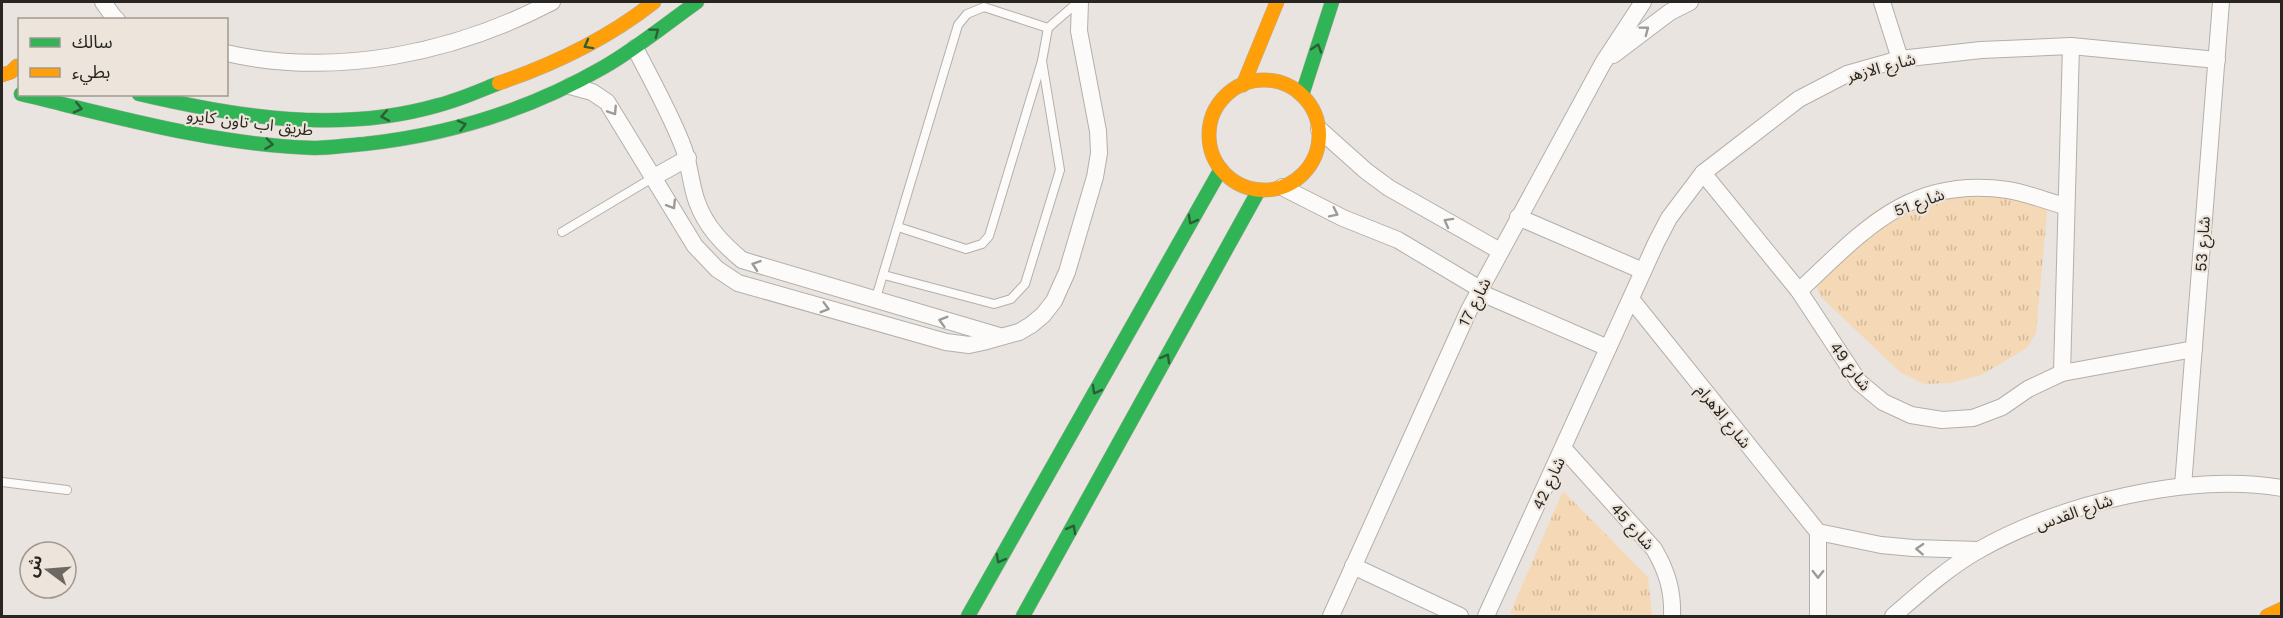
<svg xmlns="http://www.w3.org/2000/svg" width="2283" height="618" font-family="'Work Sans','Noto Sans Arabic',sans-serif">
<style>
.grass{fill:url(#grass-tufts)}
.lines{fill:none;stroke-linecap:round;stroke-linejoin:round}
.lane-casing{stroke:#b3afab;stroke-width:10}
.street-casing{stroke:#b3afab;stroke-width:18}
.fast-casing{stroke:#b3afab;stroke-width:15}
.slow-casing{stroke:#b3afab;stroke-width:15}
.lane{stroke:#fcfbfa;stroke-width:8}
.street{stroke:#fcfbfa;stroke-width:16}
.fast{stroke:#30b455;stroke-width:14}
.slow{stroke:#ff9f0a;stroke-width:14}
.oneway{stroke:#9d9b99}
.oneway2{stroke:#2c5f36}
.labels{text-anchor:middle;stroke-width:4.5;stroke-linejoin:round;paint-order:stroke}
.street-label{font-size:16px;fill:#292622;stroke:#ede5db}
</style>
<defs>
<pattern id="grass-tufts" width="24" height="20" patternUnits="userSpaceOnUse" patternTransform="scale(1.5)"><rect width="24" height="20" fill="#f5d8b5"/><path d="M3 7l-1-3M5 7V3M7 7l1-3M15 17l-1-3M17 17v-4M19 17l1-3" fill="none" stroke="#d2b99b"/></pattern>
</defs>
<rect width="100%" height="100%" fill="#e9e4df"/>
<g class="grass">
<path d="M1954,190L2048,202L2036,333L2027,348L1981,375L1950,383L1924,384L1900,372L1820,296L1815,282C1837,250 1862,209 1903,198C1920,194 1937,193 1954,190Z"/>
<polygon points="1563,491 1648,577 1652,616 1517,616 1510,613"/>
</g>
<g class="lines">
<g class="lane-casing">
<g id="lane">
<polyline points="898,227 966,249 982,244 989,236 1042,61 1048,28 1078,2"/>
<polyline points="562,232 654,177"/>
<polyline points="884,275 994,304 1011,299 1025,284 1060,170 1042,61"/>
<polyline points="875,301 958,25 967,14 984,7 1048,28"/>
<polyline points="2,482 67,490"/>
</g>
</g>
<g class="street-casing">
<g id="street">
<polyline points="103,2 113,16 117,20"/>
<polyline points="1882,2 1900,59"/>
<path d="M635,48C651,79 669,111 682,144C690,163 690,183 697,202C706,227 723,244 742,260L999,336"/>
<path d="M226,53C336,78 454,53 552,2"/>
<polyline points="1613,55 1670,12 1690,2"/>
<polyline points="570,86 592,92 607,102 695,246 717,269 738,283 946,342 969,345 983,342 1019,332 1031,325 1043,315 1054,301 1067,272 1095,177 1099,153 1098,131 1079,31 1080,2"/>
<polyline points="1319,129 1366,171 1389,188 1500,251"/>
<polyline points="1703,173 1799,291 1859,382 1883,402 1911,415 1942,420 1973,418 2002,407 2028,389 2062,373 2194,349"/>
<polyline points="654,177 688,158"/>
<polyline points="1282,187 1343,218 1398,240 1480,289"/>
<polyline points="1518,217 1643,271"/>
<path d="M1799,291C1863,231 1910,175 2008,190C2027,193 2046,201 2065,206"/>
<polyline points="1479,292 1608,348"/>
<polyline points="1631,299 1818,532 1881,545 1913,548 1979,550"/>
<polyline points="2062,373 2071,46"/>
<path d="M1564,449L1654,549C1667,571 1673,591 1672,616"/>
<polyline points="2183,486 2221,2"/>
<polyline points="1353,566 1460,616"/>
<polyline points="1331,616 1469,310 1603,63 1643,2"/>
<polyline points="1486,616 1656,243 1669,218 1703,173 1799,99 1847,74 1900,59 1981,50 2071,46 2217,60"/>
<polyline points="1818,616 1818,532"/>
<path d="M1893,616C1920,593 1947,568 1979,550C2061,504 2188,472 2282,488"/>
</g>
</g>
<g class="fast-casing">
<g id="fast">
<path d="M21,94C117,117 215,145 315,148C331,148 348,145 364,144C448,135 531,109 604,67C637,48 666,24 697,2"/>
<path d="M139,94C237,117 339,134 439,105C459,100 479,91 499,83"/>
<polyline points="1302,95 1332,2"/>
<polyline points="968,616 1221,169"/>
<polyline points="1023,616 1259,190"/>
</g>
</g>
<g class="slow-casing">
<g id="slow">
<polyline points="2,75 11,72 17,66"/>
<circle cx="1264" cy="135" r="55"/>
<path d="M499,83C555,64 607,39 654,2"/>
<polyline points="1243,85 1277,2"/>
<polyline points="2267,616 2282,609"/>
</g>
</g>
<use href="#lane" class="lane"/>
<use href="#street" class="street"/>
<use href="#fast" class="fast"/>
<use href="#slow" class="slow"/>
</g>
<defs><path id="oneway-chevron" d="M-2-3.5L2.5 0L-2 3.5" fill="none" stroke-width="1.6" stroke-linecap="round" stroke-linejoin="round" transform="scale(1.5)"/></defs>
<g class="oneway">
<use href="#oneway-chevron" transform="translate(1645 30) rotate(-37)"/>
<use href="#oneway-chevron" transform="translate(613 111) rotate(57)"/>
<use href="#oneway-chevron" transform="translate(672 205) rotate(58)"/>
<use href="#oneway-chevron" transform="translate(1334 213) rotate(26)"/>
<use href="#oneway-chevron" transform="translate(1448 222) rotate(-151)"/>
<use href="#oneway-chevron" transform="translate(756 265) rotate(-161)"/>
<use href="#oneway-chevron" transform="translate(825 308) rotate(16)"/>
<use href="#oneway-chevron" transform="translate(943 321) rotate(-164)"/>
<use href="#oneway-chevron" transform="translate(1920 549) rotate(-177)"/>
<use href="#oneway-chevron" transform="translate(1818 574) rotate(90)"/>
</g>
<g class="oneway2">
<use href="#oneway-chevron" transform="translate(655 32) rotate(-37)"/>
<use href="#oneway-chevron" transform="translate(588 45) rotate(151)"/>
<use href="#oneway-chevron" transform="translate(1317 48) rotate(-72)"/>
<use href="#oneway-chevron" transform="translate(78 108) rotate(13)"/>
<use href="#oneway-chevron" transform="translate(385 116) rotate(170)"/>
<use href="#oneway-chevron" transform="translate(462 125) rotate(-15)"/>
<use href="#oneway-chevron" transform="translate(269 144) rotate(7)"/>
<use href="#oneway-chevron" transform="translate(1192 220) rotate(119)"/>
<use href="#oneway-chevron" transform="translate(1166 358) rotate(-61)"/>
<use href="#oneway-chevron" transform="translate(1096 390) rotate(119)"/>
<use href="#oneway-chevron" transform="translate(1072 529) rotate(-61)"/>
<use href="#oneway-chevron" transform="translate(1000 559) rotate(119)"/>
</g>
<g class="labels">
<g class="street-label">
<text transform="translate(1881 67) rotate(-15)" y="6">شارع الازهر</text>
<text transform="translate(250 122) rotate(7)" y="6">طريق اب تاون كايرو</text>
<text transform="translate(1919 202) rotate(-20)" y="6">شارع 51</text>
<text transform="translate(2202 244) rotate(-86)" y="6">شارع 53</text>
<text transform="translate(1474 302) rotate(-63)" y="6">شارع 17</text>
<text transform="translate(1851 366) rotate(53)" y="6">شارع 49</text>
<text transform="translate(1724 416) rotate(51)" y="6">شارع الاهرام</text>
<text transform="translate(1548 483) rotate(-65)" y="6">شارع 42</text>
<text transform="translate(2074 512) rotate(-19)" y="6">شارع القدس</text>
<text transform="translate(1633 526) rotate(48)" y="6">شارع 45</text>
</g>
</g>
<rect width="2283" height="618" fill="none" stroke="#292622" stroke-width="6"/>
<rect x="18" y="18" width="210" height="78" fill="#ede5db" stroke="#9f9991" stroke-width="1.5"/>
<rect x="30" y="38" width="30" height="9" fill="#30b455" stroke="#9f9991" stroke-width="1.5"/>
<text x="72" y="48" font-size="18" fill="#292622">سالك</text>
<rect x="30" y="68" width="30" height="9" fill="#ff9f0a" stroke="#9f9991" stroke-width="1.5"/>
<text x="72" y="78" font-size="18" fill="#292622">بطيء</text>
<g transform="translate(48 570) rotate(286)"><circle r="28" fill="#ede5db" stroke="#9f9991" stroke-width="1.5"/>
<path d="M0-4.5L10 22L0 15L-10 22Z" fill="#6c6864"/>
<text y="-9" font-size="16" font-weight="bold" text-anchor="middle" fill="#292622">ش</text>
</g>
</svg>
